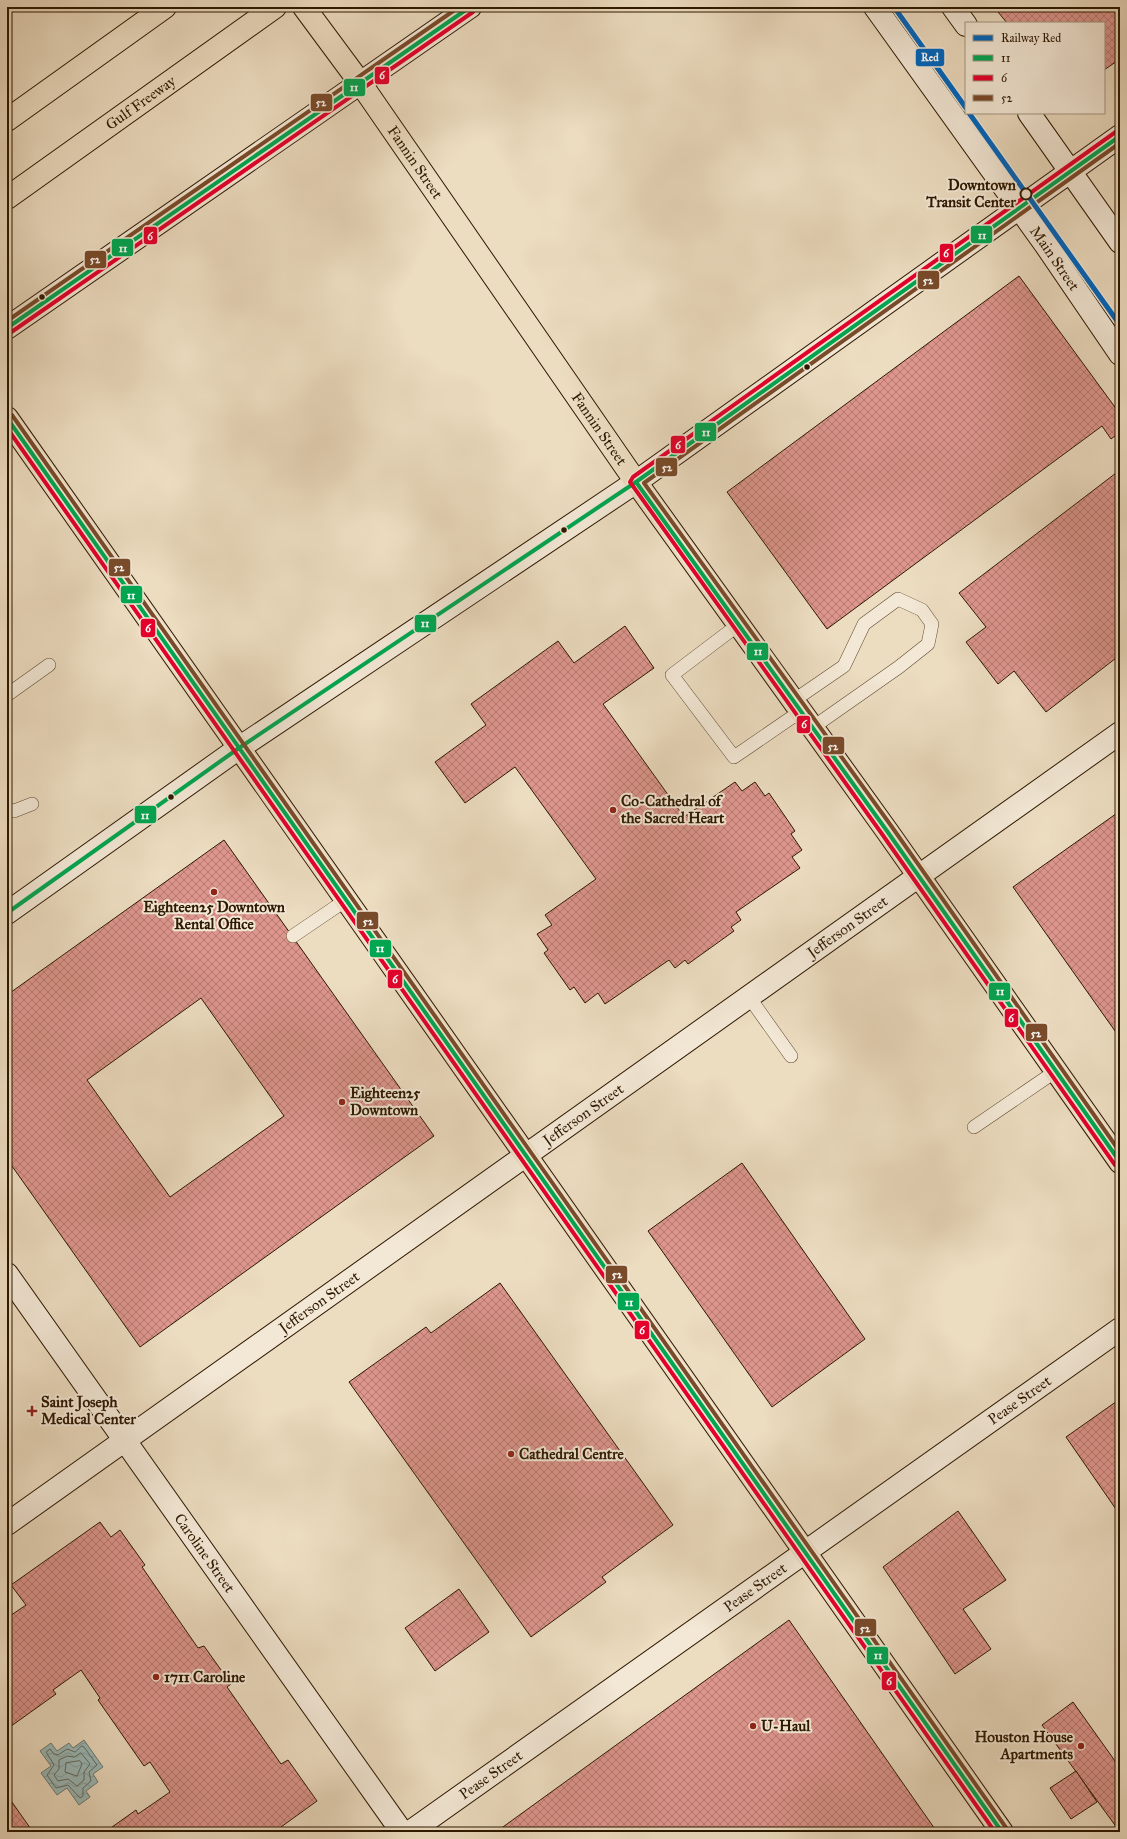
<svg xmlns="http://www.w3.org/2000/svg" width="1127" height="1839" font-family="'IM FELL Great Primer',serif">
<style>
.water{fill:url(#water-waves);stroke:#6e7970}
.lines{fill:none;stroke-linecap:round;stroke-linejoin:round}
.shore{stroke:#64695d;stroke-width:1}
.building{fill:url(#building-cross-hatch);stroke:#2d1800;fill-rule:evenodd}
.lane-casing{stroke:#5d4930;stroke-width:14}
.secondary-casing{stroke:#2d1800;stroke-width:24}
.primary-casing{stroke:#2d1800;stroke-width:24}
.highway-casing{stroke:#2d1800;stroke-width:24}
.lane{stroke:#f3e8d6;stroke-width:13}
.secondary{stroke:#f3e8d6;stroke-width:22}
.primary{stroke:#ecdcc0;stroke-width:22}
.highway{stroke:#ecdcc0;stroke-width:22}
.bus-1-casing{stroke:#f3e8d6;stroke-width:7}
.bus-2-casing{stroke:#f3e8d6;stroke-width:7}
.bus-3-casing{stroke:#f3e8d6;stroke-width:7}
.bus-1{stroke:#00a651;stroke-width:4}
.bus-2{stroke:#e4002b;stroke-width:4}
.bus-3{stroke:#7a4b2a;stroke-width:4}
.rail-1-casing{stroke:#f3e8d6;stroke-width:8}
.rail-1{stroke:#0065bd;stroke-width:5}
.stop-dot{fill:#f3e8d6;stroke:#2d1800;stroke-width:2}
.bus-dot{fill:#2d1800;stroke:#f3e8d6;stroke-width:1.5}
.poi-dot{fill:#8f2418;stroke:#f3e8d6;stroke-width:1.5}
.labels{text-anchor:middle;stroke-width:4;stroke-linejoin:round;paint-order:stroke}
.street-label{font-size:15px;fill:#2d1800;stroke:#f3e8d6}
.stop-label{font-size:15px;font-weight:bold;fill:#2d1800;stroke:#f3e8d6;text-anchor:end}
.poi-label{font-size:15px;font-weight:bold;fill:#2d1800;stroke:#f3e8d6;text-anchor:start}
.line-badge{stroke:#f3e8d6;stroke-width:1.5}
.badge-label{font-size:11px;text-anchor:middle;font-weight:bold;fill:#fff}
</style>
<defs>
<pattern id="water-waves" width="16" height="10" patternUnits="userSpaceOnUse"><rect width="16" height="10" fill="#9ababa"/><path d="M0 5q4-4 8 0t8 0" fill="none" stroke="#859f9e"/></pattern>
<pattern id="building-cross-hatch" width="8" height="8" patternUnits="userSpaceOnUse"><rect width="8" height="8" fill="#dd958d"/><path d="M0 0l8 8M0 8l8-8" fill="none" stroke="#b47971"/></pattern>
</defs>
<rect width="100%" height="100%" fill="#ecdcc0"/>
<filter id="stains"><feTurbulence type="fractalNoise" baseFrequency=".005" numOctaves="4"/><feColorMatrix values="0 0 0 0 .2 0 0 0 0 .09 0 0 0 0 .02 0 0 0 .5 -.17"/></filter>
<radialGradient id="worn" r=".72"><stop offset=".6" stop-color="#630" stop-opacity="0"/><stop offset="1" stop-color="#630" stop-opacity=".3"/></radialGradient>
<polygon class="water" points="84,1740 103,1767 93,1774 98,1782 86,1791 90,1797 79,1805 67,1788 57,1795 41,1773 51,1766 40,1751 51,1743 57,1751 69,1743 73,1748"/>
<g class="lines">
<g class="shore">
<polygon points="82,1746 84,1747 97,1765 89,1772 91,1781 83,1788 83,1796 80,1798 68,1785 56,1788 47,1775 54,1765 46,1752 50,1749 54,1754 58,1755 67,1749 75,1752"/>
<polygon points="81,1753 90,1764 84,1772 84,1780 77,1786 68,1779 58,1781 54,1775 59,1769 59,1760 67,1756 74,1757"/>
<polygon points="80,1761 82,1764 77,1776 65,1772 66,1763"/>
</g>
</g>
<g class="building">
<polygon points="994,7 1120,7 1120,59 1104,70 1104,23 1007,23"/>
<polygon points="1019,276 1120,414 1120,432 1111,439 1102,426 827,629 727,492"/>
<polygon points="1120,470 1120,655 1046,712 1014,671 998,684 966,642 986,627 959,593"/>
<polygon points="625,626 654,668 603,704 684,817 735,782 742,791 755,782 765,796 769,793 795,831 791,834 802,850 792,857 800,868 736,912 741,920 731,927 734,931 688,964 685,960 675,968 669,960 605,1004 598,993 585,1003 574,987 570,990 544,953 548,950 537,934 552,925 545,915 596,879 515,767 465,803 435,762 486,725 471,704 558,641 574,663"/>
<polygon points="1120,811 1120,1038 1013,887"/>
<path d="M224,840L434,1136L140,1347L7,1159V995ZM201,998L284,1116L170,1197L87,1080Z"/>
<polygon points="742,1163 865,1339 772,1407 648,1231"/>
<polygon points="500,1283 673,1525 602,1577 606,1582 531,1637 349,1382 426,1327 431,1333"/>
<polygon points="1120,1399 1120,1515 1066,1437"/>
<polygon points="958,1511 1006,1580 963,1609 991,1649 955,1674 883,1567"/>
<polygon points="100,1522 111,1537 120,1530 145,1565 142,1567 198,1648 204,1646 231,1684 227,1687 281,1764 288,1760 317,1801 281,1827 284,1832 105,1832 136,1810 138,1814 170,1792 150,1762 144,1766 98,1700 100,1698 81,1670 53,1690 56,1694 7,1729 7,1618 26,1605 11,1585"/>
<polygon points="459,1589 489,1632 435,1671 405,1628"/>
<polygon points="789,1620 937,1832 496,1832"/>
<polygon points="1073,1702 1120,1768 1120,1832 1042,1725"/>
<polygon points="1076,1771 1097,1802 1071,1819 1050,1788"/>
<polygon points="7,1795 33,1832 7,1832"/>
</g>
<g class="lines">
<g class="lane-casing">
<g id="lane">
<polyline points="738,625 672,675 734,757 801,711"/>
<polyline points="7,695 49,665"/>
<polyline points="793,701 844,666 864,624 898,599 922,610 932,624 928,644 899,667 812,728"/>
<polyline points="7,810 14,811 32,804"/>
<polyline points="293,936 346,900"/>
<polyline points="749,997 791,1056"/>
<polyline points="974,1127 1056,1071"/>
</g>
</g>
<g class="secondary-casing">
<g id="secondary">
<path id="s1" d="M875,7L1045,244L1120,354"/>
<polyline points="953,7 966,25"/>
<polyline points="1029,113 1120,242"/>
<polyline points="7,328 470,7"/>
<polyline points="7,913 239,748 636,482 1120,136"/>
<path id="s2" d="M7,1274L402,1832"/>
<path id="s3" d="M7,1524L1120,733"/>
<path id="s4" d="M410,1832L1120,1329"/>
</g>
</g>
<g class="primary-casing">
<g id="primary">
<path id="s5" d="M304,7L361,84L636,482L887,831L1120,1162"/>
<polyline points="7,418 1002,1832"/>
</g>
</g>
<g class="highway-casing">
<g id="highway">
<polyline points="7,120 165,7"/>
<path id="s6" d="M7,198L275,7"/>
</g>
</g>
<use href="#lane" class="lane"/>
<use href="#secondary" class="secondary"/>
<use href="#primary" class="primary"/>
<use href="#highway" class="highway"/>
<g class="bus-1-casing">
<g id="bus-1">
<polyline points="7,328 470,7"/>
<polyline points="7,418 1002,1832"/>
<polyline points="636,482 887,831 1120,1162"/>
<polyline points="7,913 239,748 636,482 1120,136"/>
</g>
</g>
<g class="bus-2-casing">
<g id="bus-2">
<polyline points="10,333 473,12"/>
<polyline points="7,428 995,1832"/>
<polyline points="1115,1165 882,834 630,482 633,477 1117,131"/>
</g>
</g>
<g class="bus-3-casing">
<g id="bus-3">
<polyline points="1120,143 644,483 892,827 1120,1152"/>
<polyline points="7,321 459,7"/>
<polyline points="12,415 1007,1829"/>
</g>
</g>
<use href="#bus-1" class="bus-1"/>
<use href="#bus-2" class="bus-2"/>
<use href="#bus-3" class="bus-3"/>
<g class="rail-1-casing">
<g id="rail-1">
<polyline points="894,7 966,108"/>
<polyline points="969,113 1120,325"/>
</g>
</g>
<use href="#rail-1" class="rail-1"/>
</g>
<circle class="stop-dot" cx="1026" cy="194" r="5.5"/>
<g class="bus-dot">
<circle cx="42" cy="297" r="3.5"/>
<circle cx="807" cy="367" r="3.5"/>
<circle cx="564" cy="530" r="3.5"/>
<circle cx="171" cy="797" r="3.5"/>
</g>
<g class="poi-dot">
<circle cx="613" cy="810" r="4"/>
<circle cx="214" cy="892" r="4"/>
<circle cx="342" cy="1102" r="4"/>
<path d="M30 1405h4v4h4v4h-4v4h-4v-4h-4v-4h4z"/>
<circle cx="511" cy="1454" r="4"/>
<circle cx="156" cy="1677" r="4"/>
<circle cx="753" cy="1726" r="4"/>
<circle cx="1081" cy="1746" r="4"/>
</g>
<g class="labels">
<g class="street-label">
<text dy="5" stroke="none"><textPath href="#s6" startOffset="164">Gulf Freeway</textPath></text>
<text dy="5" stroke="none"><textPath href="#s5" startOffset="191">Fannin Street</textPath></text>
<text dy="5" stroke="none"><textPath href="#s1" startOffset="309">Main Street</textPath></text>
<text dy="5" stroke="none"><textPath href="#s5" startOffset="515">Fannin Street</textPath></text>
<text dy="5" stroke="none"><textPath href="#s3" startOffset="1031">Jefferson Street</textPath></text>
<text dy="5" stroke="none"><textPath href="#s3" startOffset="707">Jefferson Street</textPath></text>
<text dy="5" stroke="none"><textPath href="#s3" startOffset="383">Jefferson Street</textPath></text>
<text dy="5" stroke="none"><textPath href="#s4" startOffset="747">Pease Street</textPath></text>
<text dy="5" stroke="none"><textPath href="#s2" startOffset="342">Caroline Street</textPath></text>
<text dy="5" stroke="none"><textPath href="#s4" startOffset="423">Pease Street</textPath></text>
<text dy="5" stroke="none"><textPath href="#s4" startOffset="99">Pease Street</textPath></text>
</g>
<g class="stop-label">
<text x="1016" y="190">Downtown<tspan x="1016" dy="17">Transit Center</tspan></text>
</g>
<g class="poi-label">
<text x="621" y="806">Co-Cathedral of<tspan x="621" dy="17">the Sacred Heart</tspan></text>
<text x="214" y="912" text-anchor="middle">Eighteen25 Downtown<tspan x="214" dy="17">Rental Office</tspan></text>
<text x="350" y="1098">Eighteen25<tspan x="350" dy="17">Downtown</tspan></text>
<text x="41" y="1407">Saint Joseph<tspan x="41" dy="17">Medical Center</tspan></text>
<text x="519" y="1459">Cathedral Centre</text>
<text x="164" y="1682">1711 Caroline</text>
<text x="761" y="1731">U-Haul</text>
<text x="1073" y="1742" text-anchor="end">Houston House<tspan x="1073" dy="17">Apartments</tspan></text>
</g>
</g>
<g class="line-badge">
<rect x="915" y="48" width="30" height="19" rx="4" fill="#0065bd"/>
<rect x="374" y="66" width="16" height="19" rx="4" fill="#e4002b"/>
<rect x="343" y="78" width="23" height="19" rx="4" fill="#00a651"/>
<rect x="310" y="93" width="23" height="19" rx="4" fill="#7a4b2a"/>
<rect x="970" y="225" width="23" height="19" rx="4" fill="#00a651"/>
<rect x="143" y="226" width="15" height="19" rx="4" fill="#e4002b"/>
<rect x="111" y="238" width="23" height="19" rx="4" fill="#00a651"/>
<rect x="939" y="243" width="15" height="20" rx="4" fill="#e4002b"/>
<rect x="84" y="250" width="23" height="19" rx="4" fill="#7a4b2a"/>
<rect x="917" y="270" width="23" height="20" rx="4" fill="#7a4b2a"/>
<rect x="694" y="422" width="23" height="20" rx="4" fill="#00a651"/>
<rect x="670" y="435" width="16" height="19" rx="4" fill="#e4002b"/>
<rect x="655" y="457" width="23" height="20" rx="4" fill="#7a4b2a"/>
<rect x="108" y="558" width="23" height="19" rx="4" fill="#7a4b2a"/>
<rect x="120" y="585" width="23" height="19" rx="4" fill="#00a651"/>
<rect x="414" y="614" width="23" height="19" rx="4" fill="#00a651"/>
<rect x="140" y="618" width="16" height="20" rx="4" fill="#e4002b"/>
<rect x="746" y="642" width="23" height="19" rx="4" fill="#00a651"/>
<rect x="796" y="715" width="15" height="19" rx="4" fill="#e4002b"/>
<rect x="822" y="736" width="23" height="19" rx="4" fill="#7a4b2a"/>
<rect x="134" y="805" width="23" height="19" rx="4" fill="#00a651"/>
<rect x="356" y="911" width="23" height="19" rx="4" fill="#7a4b2a"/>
<rect x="369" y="939" width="23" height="19" rx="4" fill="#00a651"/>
<rect x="387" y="969" width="16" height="20" rx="4" fill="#e4002b"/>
<rect x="988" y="982" width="23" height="19" rx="4" fill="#00a651"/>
<rect x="1004" y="1008" width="15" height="20" rx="4" fill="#e4002b"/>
<rect x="1025" y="1023" width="23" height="19" rx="4" fill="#7a4b2a"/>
<rect x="605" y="1265" width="23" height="19" rx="4" fill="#7a4b2a"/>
<rect x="617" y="1292" width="23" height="19" rx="4" fill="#00a651"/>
<rect x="634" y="1320" width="16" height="20" rx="4" fill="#e4002b"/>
<rect x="854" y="1618" width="23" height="19" rx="4" fill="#7a4b2a"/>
<rect x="866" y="1646" width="23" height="19" rx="4" fill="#00a651"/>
<rect x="881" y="1671" width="16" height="20" rx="4" fill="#e4002b"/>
</g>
<g class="badge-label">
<text x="930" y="61">Red</text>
<text x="382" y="79">6</text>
<text x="354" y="91">11</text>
<text x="321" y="106">52</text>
<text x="982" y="239">11</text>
<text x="150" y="240">6</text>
<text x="123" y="252">11</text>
<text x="946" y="257">6</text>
<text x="95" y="263">52</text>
<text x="928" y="284">52</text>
<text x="706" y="436">11</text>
<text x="678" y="449">6</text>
<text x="667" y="471">52</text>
<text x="119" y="571">52</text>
<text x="131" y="599">11</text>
<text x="425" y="627">11</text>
<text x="148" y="632">6</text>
<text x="758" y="655">11</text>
<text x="804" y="728">6</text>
<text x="833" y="750">52</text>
<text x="145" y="819">11</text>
<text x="368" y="925">52</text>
<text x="380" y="952">11</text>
<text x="395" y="983">6</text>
<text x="1000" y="995">11</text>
<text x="1011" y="1022">6</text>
<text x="1036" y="1037">52</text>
<text x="617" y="1278">52</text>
<text x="629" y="1306">11</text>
<text x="642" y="1334">6</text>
<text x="865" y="1632">52</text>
<text x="878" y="1659">11</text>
<text x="889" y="1685">6</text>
</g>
<rect width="1127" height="1839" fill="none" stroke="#ecdcc0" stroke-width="24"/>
<rect x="8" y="8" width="1111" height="1823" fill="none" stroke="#2d1800" stroke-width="2"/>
<rect x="12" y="12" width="1103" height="1815" fill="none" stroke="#2d1800"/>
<rect x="965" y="22" width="140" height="92" fill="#f3e8d6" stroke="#a49580"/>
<rect x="973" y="35" width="20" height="6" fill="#0065bd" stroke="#a49580"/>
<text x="1001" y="42" font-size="12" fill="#2d1800">Railway Red</text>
<rect x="973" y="55" width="20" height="6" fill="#00a651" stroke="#a49580"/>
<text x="1001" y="62" font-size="12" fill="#2d1800">11</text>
<rect x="973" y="75" width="20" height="6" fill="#e4002b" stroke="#a49580"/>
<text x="1001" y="82" font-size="12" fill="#2d1800">6</text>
<rect x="973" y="95" width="20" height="6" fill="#7a4b2a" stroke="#a49580"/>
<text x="1001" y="102" font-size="12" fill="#2d1800">52</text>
<rect width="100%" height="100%" filter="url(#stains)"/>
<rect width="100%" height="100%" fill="url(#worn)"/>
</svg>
